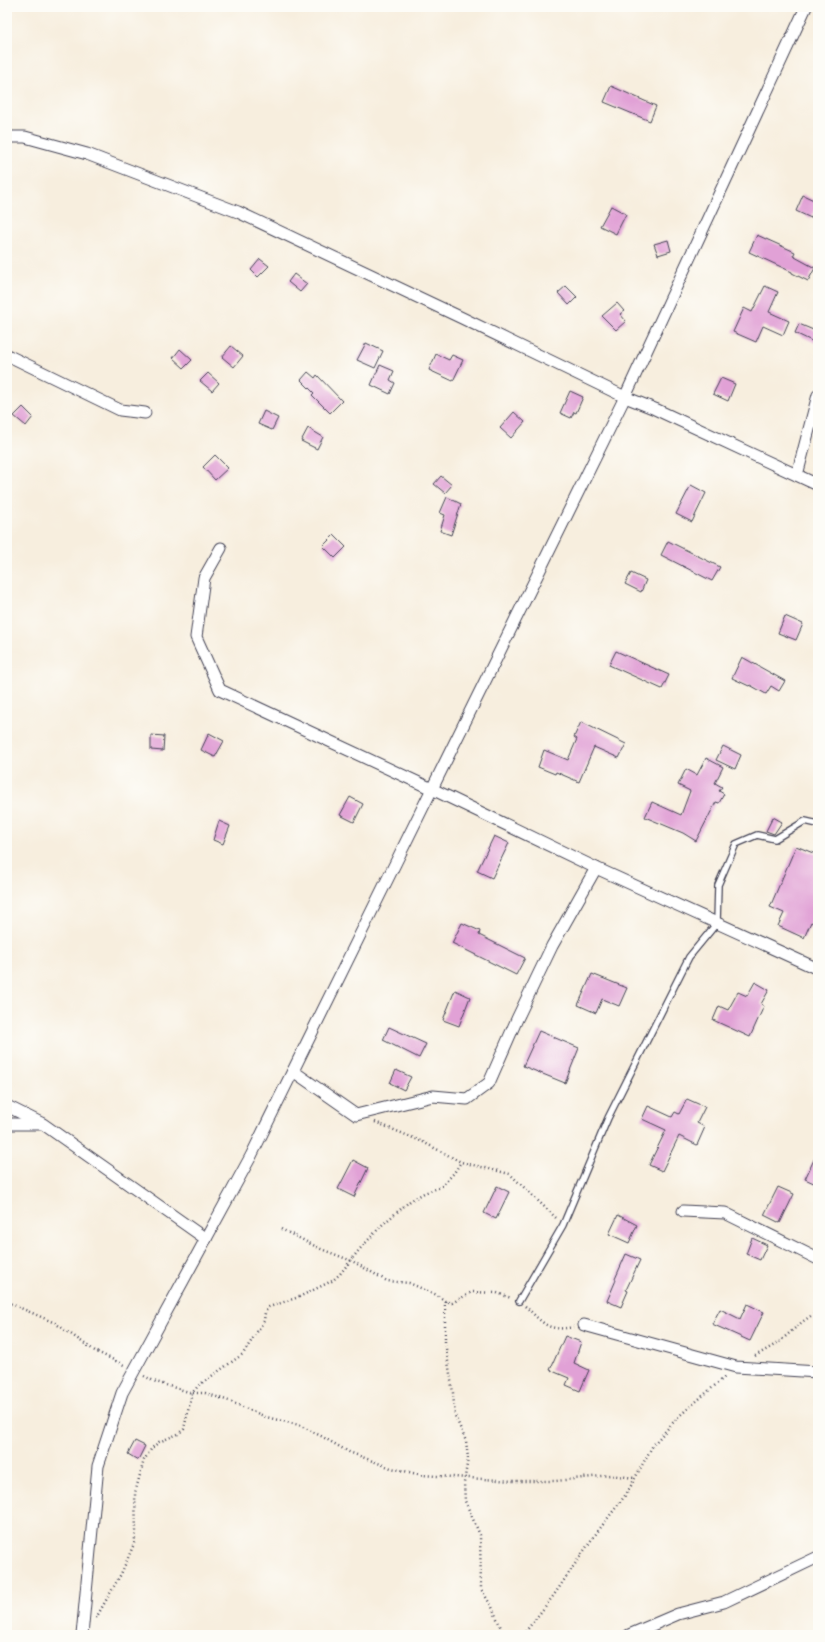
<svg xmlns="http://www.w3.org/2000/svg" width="825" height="1642" font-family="'Comic Neue',sans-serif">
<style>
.building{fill:#e1a1d6}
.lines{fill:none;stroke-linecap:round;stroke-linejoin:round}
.service-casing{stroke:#424153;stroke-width:8}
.minor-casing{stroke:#424153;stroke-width:13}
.path{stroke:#424153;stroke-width:2.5;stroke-dasharray:1 3;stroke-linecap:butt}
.service{stroke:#fff;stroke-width:5.5}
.minor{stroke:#fff;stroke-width:11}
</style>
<rect width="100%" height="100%" fill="#fdfcf7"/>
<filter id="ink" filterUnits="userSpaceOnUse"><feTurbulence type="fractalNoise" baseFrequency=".025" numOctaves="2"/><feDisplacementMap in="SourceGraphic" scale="8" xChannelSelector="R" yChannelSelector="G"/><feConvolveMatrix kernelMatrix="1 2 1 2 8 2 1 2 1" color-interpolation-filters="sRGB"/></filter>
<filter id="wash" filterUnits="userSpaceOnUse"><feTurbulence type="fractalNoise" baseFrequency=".012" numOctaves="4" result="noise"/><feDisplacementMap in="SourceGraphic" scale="16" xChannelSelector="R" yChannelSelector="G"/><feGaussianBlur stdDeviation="0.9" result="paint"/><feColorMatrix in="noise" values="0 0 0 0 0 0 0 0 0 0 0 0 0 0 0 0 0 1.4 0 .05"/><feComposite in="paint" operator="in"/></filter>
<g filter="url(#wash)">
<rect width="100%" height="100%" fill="#f7eede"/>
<g id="blocks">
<g class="building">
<polygon points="611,86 656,106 650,121 604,102"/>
<polygon points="803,195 818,202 811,218 796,211"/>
<polygon points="611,206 626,214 616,234 600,226"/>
<polygon points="757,235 795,252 793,256 815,268 808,281 792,273 792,272 749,252"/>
<polygon points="668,240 671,251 658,255 654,244"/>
<polygon points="260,259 269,266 258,277 251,270"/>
<polygon points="294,274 307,284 300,292 288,282"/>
<polygon points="566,286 577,297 569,305 558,293"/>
<polygon points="765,286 778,292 769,312 789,321 783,335 763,326 756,342 733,332 744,308 752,312"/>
<polygon points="617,303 624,311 620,314 626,321 616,330 602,316"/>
<polygon points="799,324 818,332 818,344 795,333"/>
<polygon points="366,343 383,351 375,368 357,360"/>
<polygon points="231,346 243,356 234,367 222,357"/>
<polygon points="180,349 192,360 184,368 173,358"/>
<polygon points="436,354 449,360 452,355 463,360 453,381 429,370"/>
<polygon points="380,365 394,371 390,380 395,383 390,394 371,385"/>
<polygon points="308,372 315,378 317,375 342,401 330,413 312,395 314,393 301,380"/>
<polygon points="208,373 219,383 212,391 200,381"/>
<polygon points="721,378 735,384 728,401 713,394"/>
<polygon points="570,391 583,397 576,413 574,412 571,418 560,413"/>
<polygon points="23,407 33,417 26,426 14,416"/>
<polygon points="264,411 278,418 272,430 258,424"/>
<polygon points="514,412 525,422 511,438 500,428"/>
<polygon points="308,428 323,437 317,449 301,441"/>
<polygon points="215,455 228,468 215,480 203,467"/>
<polygon points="441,476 452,485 445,493 434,484"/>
<polygon points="691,485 706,493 692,522 676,514"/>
<polygon points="447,497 461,504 451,535 440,531 445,515 440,513"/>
<polygon points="334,535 346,547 335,558 323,546"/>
<polygon points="668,541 720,567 712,581 661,555"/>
<polygon points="631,573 646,580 641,592 625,584"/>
<polygon points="785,616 803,624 796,640 778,633"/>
<polygon points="616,651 669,675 662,689 609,665"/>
<polygon points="742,657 785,681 779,691 771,686 766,694 750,685 749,686 732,678"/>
<polygon points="581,722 626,744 619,758 594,747 579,782 556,772 555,774 538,767 544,750 568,760 577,739 574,737"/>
<polygon points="209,733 224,741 215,757 201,750"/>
<polygon points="151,735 164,736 163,751 151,750"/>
<polygon points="723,746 741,755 735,769 716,760"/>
<polygon points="706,758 723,767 715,783 722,787 719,791 724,794 719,803 716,802 696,841 683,833 645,817 652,802 681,815 690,791 678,785 686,769 697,775"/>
<polygon points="350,797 363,804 354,822 340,815"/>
<polygon points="773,817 782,822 774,834 766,831"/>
<polygon points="219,821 230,826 223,844 213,840"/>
<polygon points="494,836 509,843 492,878 477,871"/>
<polygon points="796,846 818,855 818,925 811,922 804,938 778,926 784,913 770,907"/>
<polygon points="462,923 480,931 479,935 525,958 516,975 452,943"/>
<polygon points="592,974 627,988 619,1006 602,999 596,1013 578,1005"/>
<polygon points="755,982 769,990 761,1004 764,1006 750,1037 713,1020 719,1006 728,1010 738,992 747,996"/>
<polygon points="455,990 470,997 459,1026 443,1020"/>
<polygon points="389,1027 426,1044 419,1058 383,1040"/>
<polygon points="539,1031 579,1048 565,1083 523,1066"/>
<polygon points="396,1070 411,1077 404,1090 390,1083"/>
<polygon points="687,1099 705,1107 697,1123 705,1127 697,1145 679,1136 662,1171 649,1165 666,1130 642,1119 648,1106 672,1117 675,1112 679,1114"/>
<polygon points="818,1151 818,1185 805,1179"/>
<polygon points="353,1160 368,1168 354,1197 338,1189"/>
<polygon points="497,1186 509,1192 496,1219 484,1213"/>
<polygon points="778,1187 794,1194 780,1223 764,1215"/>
<polygon points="618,1215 637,1225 629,1243 609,1234"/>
<polygon points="752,1238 767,1245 760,1260 746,1254"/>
<polygon points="626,1254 640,1260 626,1290 628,1291 621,1307 607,1301 616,1280 615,1279"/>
<polygon points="747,1304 764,1312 750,1341 712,1324 720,1309 740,1319"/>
<polygon points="565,1336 581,1342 574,1363 589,1370 580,1391 566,1385 569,1378 550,1370"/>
<polygon points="135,1441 145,1446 138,1460 128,1454"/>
</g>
</g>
</g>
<g filter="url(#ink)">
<use href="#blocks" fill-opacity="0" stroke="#424153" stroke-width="1"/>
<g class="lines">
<g class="service-casing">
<polyline id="service" points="519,1301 563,1225 608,1118 689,957 717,923 718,885 736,844 757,835 775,839 805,821 818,824"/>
</g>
<g class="minor-casing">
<g id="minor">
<polyline points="7,137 25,137 87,154 238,212 462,318 625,397 655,409 818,485"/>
<polyline points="7,355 120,410 145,413"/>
<polyline points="797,475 818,395"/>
<polyline points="221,548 204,578 196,637 220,690 432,789 596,868 818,969"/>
<polyline points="293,1071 356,1115 433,1096 467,1099 489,1083 517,1019 552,946 596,868"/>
<polyline points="7,1106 41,1123"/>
<polyline points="7,1124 43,1124 206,1239"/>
<polyline points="683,1211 725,1213 818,1259"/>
<polyline points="584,1325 736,1367 818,1372"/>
<polyline points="82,1635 98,1466 122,1393 251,1156 395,864 625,397 806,7"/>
<polyline points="629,1635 678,1614 724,1602 818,1557"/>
</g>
</g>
<g class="path">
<polyline points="375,1122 423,1142 461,1162 510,1174 556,1218"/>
<polyline points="281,1229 321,1249 352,1261 387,1281 409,1283 437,1295 445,1301 452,1303 472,1292 497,1293 511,1298"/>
<polyline points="445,1301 445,1342 453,1393 455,1416 466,1441 468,1458 464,1483 465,1501 480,1535 481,1589 492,1607 504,1635"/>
<polyline points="7,1302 55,1323 95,1351 124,1365"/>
<path d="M525,1306C544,1323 546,1332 574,1327"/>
<polyline points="755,1356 778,1343 802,1322 818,1311"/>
<polyline points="144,1376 156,1382 192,1393 205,1393 229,1401 266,1417 299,1425 321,1436 349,1452 391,1468 422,1475 514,1481 556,1481 610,1475 635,1478"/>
<polyline points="96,1618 121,1574 134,1544 136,1532 135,1493 144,1460 152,1448 159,1442 178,1434 184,1429 192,1393 199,1385 243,1354 264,1321 265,1312 269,1307 299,1297 332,1281 340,1274 359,1250 382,1225 410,1201 424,1193 441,1187 454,1173 461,1162"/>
<polyline points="523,1635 554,1595 592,1539 627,1493 653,1445 678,1417 726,1376"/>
</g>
<use href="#service" class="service"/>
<use href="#minor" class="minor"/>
</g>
</g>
<rect width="825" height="1642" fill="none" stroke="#fdfcf7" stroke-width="24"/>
</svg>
